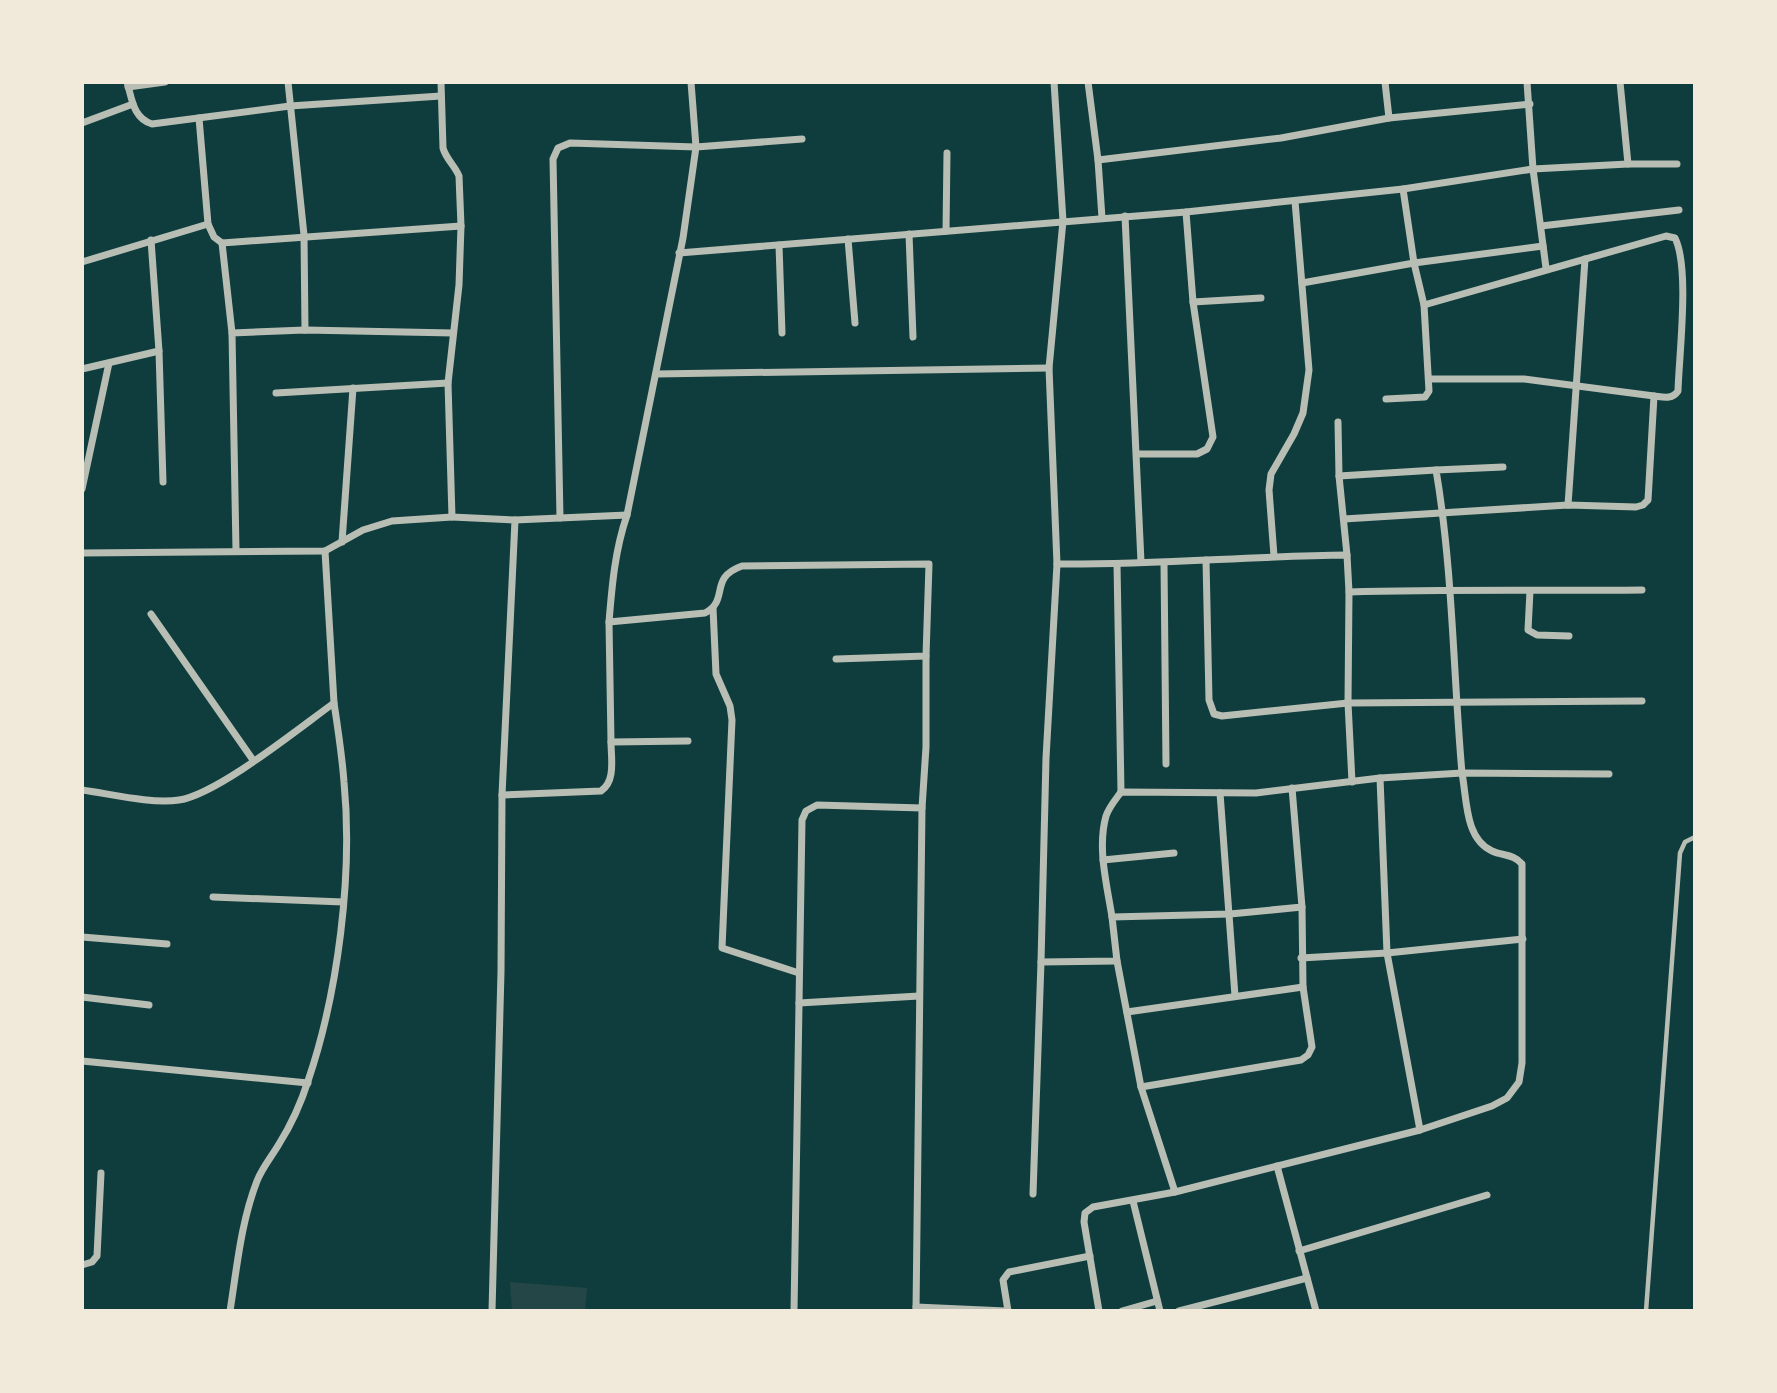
<svg xmlns="http://www.w3.org/2000/svg" width="1777" height="1393" font-family="'Varela Round',sans-serif">
<style>
.green{fill:#244646}
.lines{fill:none;stroke-linecap:round;stroke-linejoin:round}
.service{stroke:#b8beb3;stroke-width:4.5}
.minor{stroke:#b8beb3;stroke-width:7}
</style>
<rect width="100%" height="100%" fill="#0f3d3e"/>
<polygon class="green" points="510,1282 587,1288 585,1311 512,1311"/>
<g class="lines">
<polyline class="service" points="1646,1311 1680,853 1685,842 1695,837"/>
<g class="minor">
<path d="M127,82C132,99 133,118 152,124L290,106L441,96"/>
<polyline points="288,82 304,235 305,330"/>
<path d="M441,82L443,148C446,159 455,166 459,176L461,226L459,285L448,383L452,517L515,520L502,795L501,972L492,1311"/>
<path d="M691,82L696,147L683,238L627,515C615,550 612,585 609,622L705,613C730,600 708,578 742,566L929,564L926,656L836,659"/>
<polyline points="1054,82 1063,221 1049,368 1057,564"/>
<polyline points="1088,82 1098,160 1102,218"/>
<polyline points="1385,82 1389,118"/>
<polyline points="1527,82 1533,169 1546,268"/>
<polyline points="1620,82 1628,164"/>
<polyline points="128,87 165,82"/>
<polyline points="199,118 208,224 214,237 222,243"/>
<polyline points="82,123 133,104"/>
<polyline points="1098,160 1281,138 1389,118 1530,104"/>
<polyline points="1403,189 1414,263 1424,305"/>
<polyline points="1125,216 1141,562"/>
<polyline points="1541,226 1679,210"/>
<polyline points="946,231 947,153"/>
<polyline points="909,234 913,337"/>
<polyline points="848,239 855,323"/>
<polyline points="779,245 782,333"/>
<polyline points="679,253 1186,212 1403,189 1533,169 1628,164 1677,164"/>
<polyline points="82,262 208,224"/>
<polyline points="1302,283 1414,263 1543,246"/>
<polyline points="1193,302 1261,298"/>
<polyline points="232,333 222,243 461,226"/>
<polyline points="159,351 163,482"/>
<polyline points="82,369 159,351 151,240"/>
<polyline points="656,374 1049,368"/>
<polyline points="276,393 448,383"/>
<path d="M1386,399L1425,397L1429,391L1424,305L1666,236L1675,238C1690,268 1679,355 1678,391C1672,400 1663,397 1654,396L1524,379H1430"/>
<polyline points="1338,422 1339,476 1347,555"/>
<polyline points="1137,454 1197,454 1207,449 1213,437 1193,302 1186,212"/>
<polyline points="1339,476 1436,470"/>
<polyline points="82,489 109,363"/>
<polyline points="1568,505 1585,259"/>
<polyline points="560,518 553,159 558,148 570,143 696,147 802,139"/>
<polyline points="1344,519 1568,505 1636,507 1643,505 1648,500 1654,396"/>
<polyline points="515,520 627,515"/>
<polyline points="342,542 353,388"/>
<polyline points="236,550 232,333 305,330 453,333"/>
<polyline points="325,551 334,703"/>
<polyline points="82,553 325,551 363,530 392,521 452,517"/>
<polyline points="1274,556 1269,490 1271,474 1294,434 1303,413 1309,370 1295,201"/>
<polyline points="1206,560 1209,700 1214,714 1222,716 1348,703 1642,701"/>
<polyline points="1164,563 1166,764"/>
<polyline points="1117,564 1121,792"/>
<polyline points="1530,591 1528,630 1537,635 1569,636"/>
<polyline points="1349,592 1348,703 1352,782"/>
<polyline points="713,608 716,674 730,706 732,720 722,948 799,973"/>
<polyline points="151,614 253,760"/>
<polyline points="609,622 611,742"/>
<polyline points="1380,778 1387,953 1420,1130"/>
<path d="M82,790C111,794 151,804 179,800C218,794 299,728 334,703C338,729 342,755 344,782C353,875 338,993 308,1081C301,1103 291,1125 279,1144C272,1156 262,1168 257,1181C241,1222 237,1267 230,1311"/>
<polyline points="1220,793 1235,996"/>
<path d="M502,795L601,791C616,781 611,758 611,742L688,741"/>
<polyline points="1103,860 1174,853"/>
<polyline points="213,897 343,902"/>
<path d="M1112,917C1107,885 1097,848 1106,816C1109,807 1116,799 1121,792L1256,793L1380,778L1462,773C1453,672 1453,570 1436,470L1503,467"/>
<polyline points="82,937 167,944"/>
<polyline points="1301,958 1387,953 1523,939"/>
<polyline points="1117,961 1141,1087 1175,1192"/>
<path d="M1041,962L1046,758L1057,564C1154,565 1250,556 1347,555L1349,592C1447,589 1544,591 1642,590"/>
<polyline points="82,997 149,1005"/>
<polyline points="799,1003 919,996"/>
<polyline points="1127,1012 1303,987"/>
<polyline points="82,1061 308,1083"/>
<polyline points="1141,1087 1301,1060 1308,1055 1312,1047 1303,987 1302,907"/>
<polyline points="1277,1166 1316,1311"/>
<polyline points="1033,1194 1041,962 1117,961 1112,917 1230,914 1302,907 1292,788"/>
<polyline points="1133,1201 1160,1311"/>
<polyline points="1299,1251 1487,1195"/>
<polyline points="82,1265 92,1262 97,1256 101,1173"/>
<polyline points="916,1307 1006,1311"/>
<polyline points="794,1311 802,820 806,811 817,805 922,808"/>
<polyline points="916,1311 922,808 926,747 926,656"/>
<polyline points="1008,1311 1003,1280 1009,1272 1090,1256"/>
<path d="M1099,1311L1084,1222L1085,1213L1093,1207L1175,1192L1420,1130L1492,1106L1507,1098L1519,1082L1522,1063V864C1514,854 1503,856 1492,851C1465,839 1467,800 1462,773L1609,774"/>
<polyline points="1122,1311 1157,1301"/>
<polyline points="1179,1311 1307,1278"/>
</g>
</g>
<rect width="1777" height="1393" fill="none" stroke="#f1e9da" stroke-width="168"/>
</svg>
